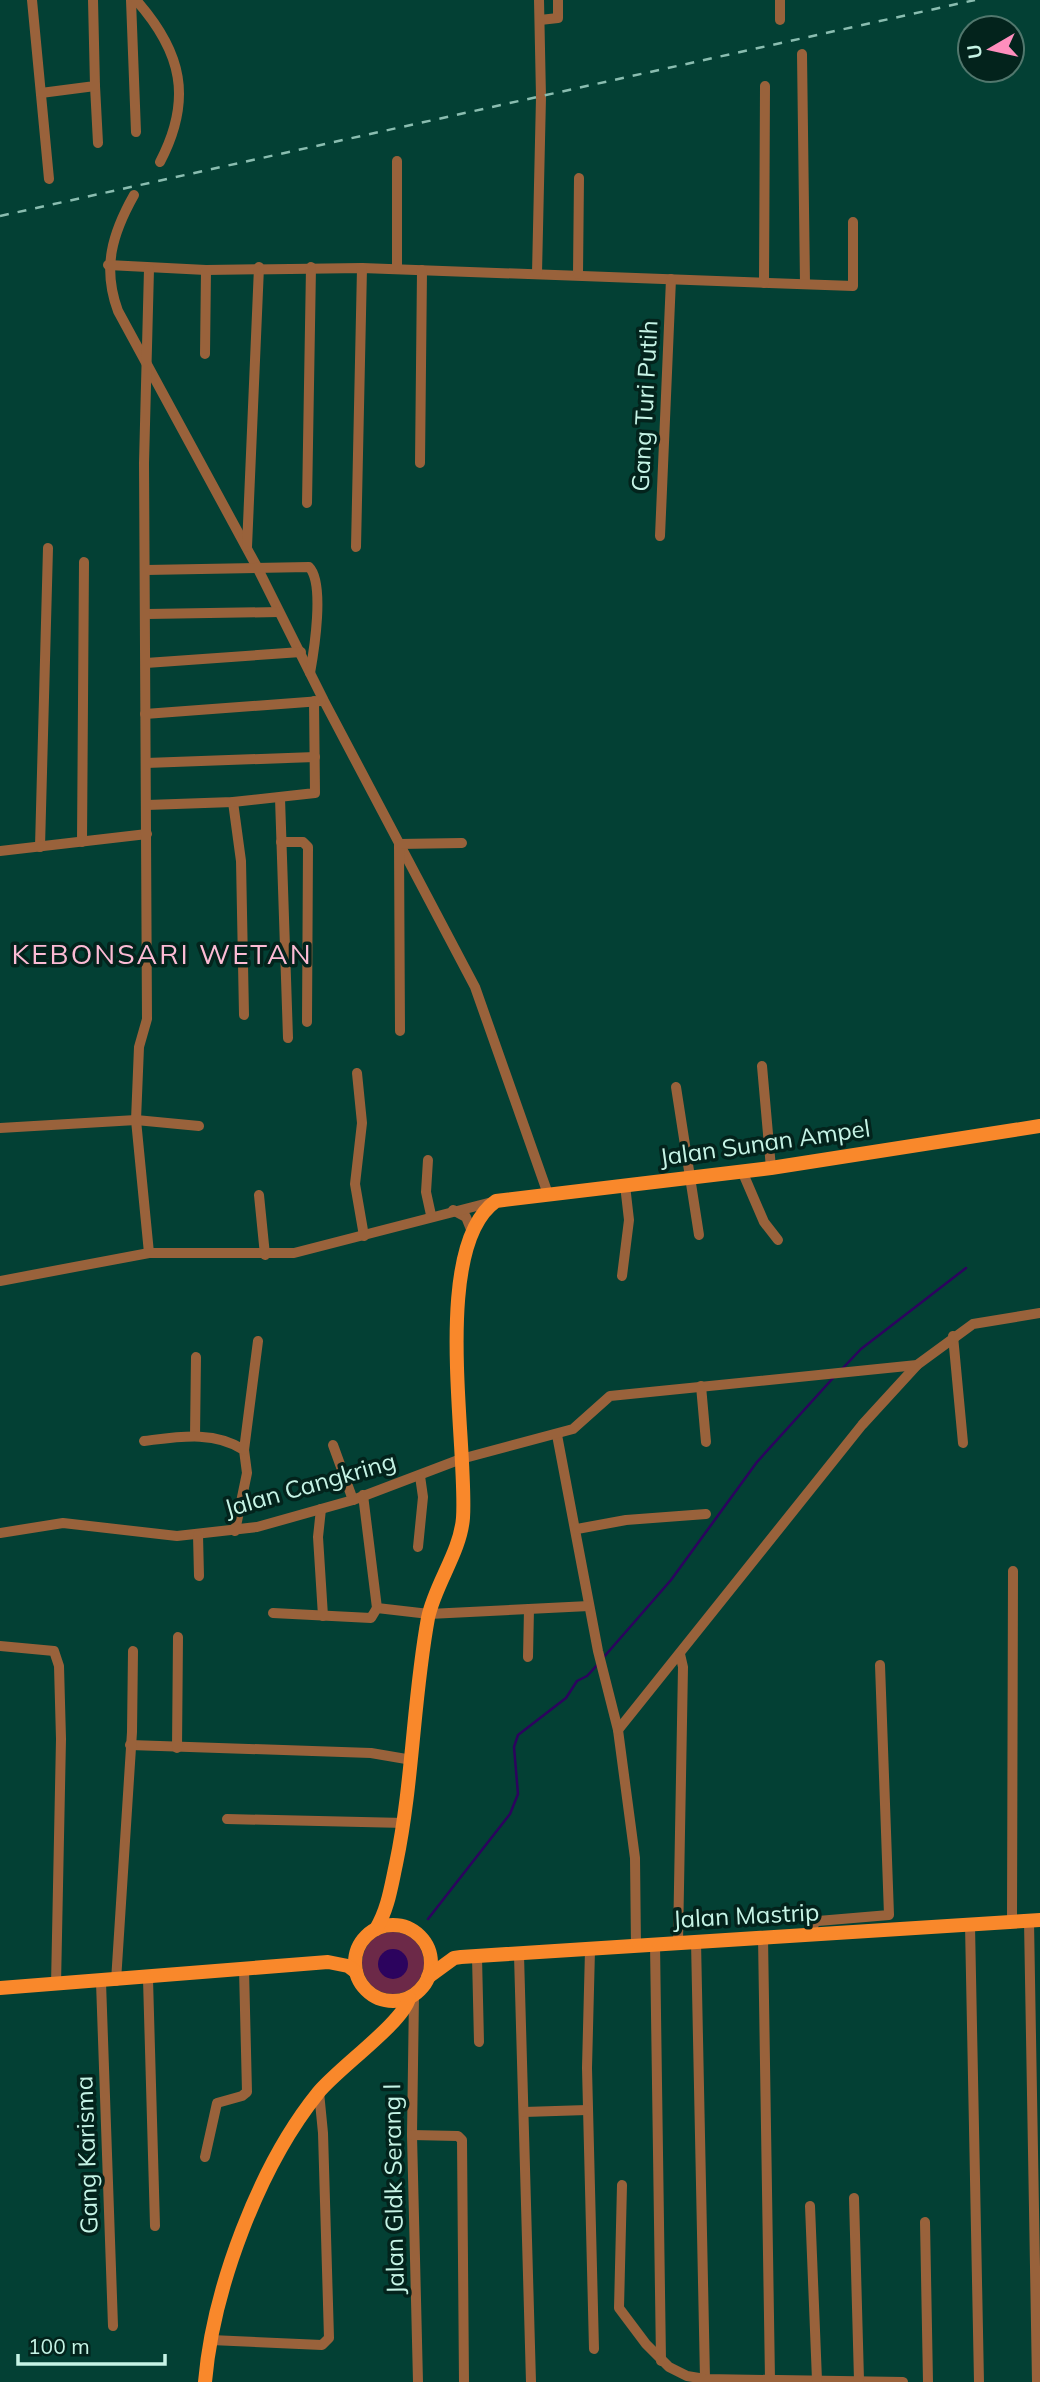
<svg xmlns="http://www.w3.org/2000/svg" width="1040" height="2382" font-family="Mulish,sans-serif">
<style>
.green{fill:#6c2948}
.water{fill:#2c035e}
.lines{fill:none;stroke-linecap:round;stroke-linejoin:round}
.stream{stroke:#2c035e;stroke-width:2.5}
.minor{stroke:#99623b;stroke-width:10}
.major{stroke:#f9882b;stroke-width:14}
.rail{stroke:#8abdb0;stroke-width:2.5;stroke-dasharray:9 9;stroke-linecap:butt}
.labels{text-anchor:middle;stroke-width:7;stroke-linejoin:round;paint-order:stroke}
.street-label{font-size:24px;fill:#c6f4e6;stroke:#03231c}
.quarter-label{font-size:28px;letter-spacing:2px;fill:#fcbbd4;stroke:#03231c}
</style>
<rect width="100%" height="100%" fill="#034034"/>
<circle class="green" cx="393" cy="1963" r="31"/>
<circle class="water" cx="393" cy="1964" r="15"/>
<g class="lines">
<g class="stream">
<polyline points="841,1370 861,1349 966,1268"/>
<polyline points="603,1658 671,1580 757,1462 834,1377"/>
<polyline points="428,1919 510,1814 518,1794 514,1747 518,1735 566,1698 577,1681 587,1676 599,1663"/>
</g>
<g class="minor">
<polyline points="32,0 49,179"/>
<polyline points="131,0 136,132"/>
<path d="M136,0C182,52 193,99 160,162"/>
<polyline points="780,0 780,20"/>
<polyline points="540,20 558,18 558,0"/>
<polyline points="802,54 805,284"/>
<polyline points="95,86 98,143"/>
<polyline points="41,93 95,86 93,0"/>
<path d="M134,195C112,234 102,268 118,311L257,567L324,701L475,987L548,1194"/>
<polyline points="108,265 206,270 362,268 853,286 853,222"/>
<polyline points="397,269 397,161"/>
<polyline points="537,273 541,97 539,0"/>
<polyline points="578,274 579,178"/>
<polyline points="764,283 765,86"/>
<polyline points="205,354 206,270"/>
<polyline points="420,463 422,270"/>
<polyline points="307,503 311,267"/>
<polyline points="660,536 671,279"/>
<polyline points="247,547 259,267"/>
<polyline points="356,547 362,268"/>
<path d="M146,570L309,567C325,583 314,651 310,673"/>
<polyline points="147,614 279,612"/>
<polyline points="146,663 301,652"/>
<polyline points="145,714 321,701"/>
<polyline points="146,763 315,757"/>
<polyline points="280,798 288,1038"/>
<polyline points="233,802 241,861 244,1015"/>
<polyline points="147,805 233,802 315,793 314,701"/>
<polyline points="82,842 84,562"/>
<polyline points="281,842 303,842 308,847 307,1022"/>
<polyline points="40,847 48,548"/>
<polyline points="0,851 147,834"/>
<polyline points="400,1031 399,844 462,843"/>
<polyline points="762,1066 771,1168"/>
<polyline points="357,1073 362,1123 355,1184 364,1236"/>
<polyline points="676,1087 699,1235"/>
<polyline points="0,1128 136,1120 199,1126"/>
<polyline points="428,1160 426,1192 431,1215"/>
<polyline points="742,1171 764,1222 778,1240"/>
<polyline points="259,1195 265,1255"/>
<polyline points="453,1210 466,1217 472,1232"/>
<polyline points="149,1253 136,1120 139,1047 147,1019 144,463 149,269"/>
<polyline points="622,1276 629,1220 625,1185"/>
<polyline points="0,1281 149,1253 294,1253 496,1201"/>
<polyline points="953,1336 963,1443"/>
<polyline points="701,1386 706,1442"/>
<polyline points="557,1435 598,1651 618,1730 635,1858 636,1946"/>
<polyline points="195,1436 196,1357"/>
<path d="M144,1441C177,1437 214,1430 244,1450L247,1473L235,1531"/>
<polyline points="333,1445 353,1500"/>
<polyline points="244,1450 258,1341"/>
<polyline points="363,1495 377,1608 429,1614 589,1606"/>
<polyline points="321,1509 318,1537 323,1616"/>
<polyline points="577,1529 626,1520 706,1514"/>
<polyline points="0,1533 63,1523 177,1536 257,1527 353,1500 461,1459 573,1429 610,1396 917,1365 973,1324 1040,1313"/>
<polyline points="198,1535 199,1576"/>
<polyline points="418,1547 423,1497 420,1476"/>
<polyline points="273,1613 371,1618 377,1608"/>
<polyline points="0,1646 54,1651 59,1666 61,1739 56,1985"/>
<polyline points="528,1657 529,1609"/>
<polyline points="618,1730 862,1425 917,1365"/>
<polyline points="130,1745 371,1753 412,1760"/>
<polyline points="177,1748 178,1637"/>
<polyline points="227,1819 405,1823"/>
<polyline points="1029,1921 1037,2382"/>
<polyline points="1012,1922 1013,1571"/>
<polyline points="970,1925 979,2382"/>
<polyline points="813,1934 813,1924 818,1921 889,1915 880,1665"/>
<polyline points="763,1937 770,2380"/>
<polyline points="696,1941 705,2379"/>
<polyline points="678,1942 683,1667 680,1654"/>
<polyline points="655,1944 661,2361"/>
<polyline points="590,1950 587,2068 594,2349"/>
<polyline points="519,1955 531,2382"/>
<polyline points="477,1957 479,2042"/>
<polyline points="148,1979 155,2226"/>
<polyline points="116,1981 132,1732 133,1651"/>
<polyline points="101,1982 113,2326"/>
<polyline points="414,1995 412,2135 418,2382"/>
<polyline points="524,2112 587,2110"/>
<polyline points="412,2135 458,2136 462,2140 464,2382"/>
<polyline points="205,2157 217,2103 242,2096 247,2092 244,1969"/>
<polyline points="622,2185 619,2308 646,2344 669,2367 687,2376 705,2379 903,2382"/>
<polyline points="854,2198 859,2380"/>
<polyline points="810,2206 817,2380"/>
<polyline points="925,2222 928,2382"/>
<polyline points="211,2340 322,2345 329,2338 323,2133 319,2092"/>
</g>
<g class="major">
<circle cx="393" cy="1963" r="38"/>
<path d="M376,1929C388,1909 391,1887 396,1864C413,1783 413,1699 428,1618C435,1584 460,1553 463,1518C468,1445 430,1247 496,1201L771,1168L1040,1126"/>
<polyline points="428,1977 454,1958 461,1957 1040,1920"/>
<polyline points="0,1988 328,1962 348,1966 356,1972"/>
<path d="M205,2382C213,2289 259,2166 318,2093C337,2069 404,2022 409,1998"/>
</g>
<polyline class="rail" points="0,216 975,0"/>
</g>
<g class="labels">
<g class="street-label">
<text transform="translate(645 406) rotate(-87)" y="8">Gang Turi Putih</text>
<text transform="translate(765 1143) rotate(-8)" y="8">Jalan Sunan Ampel</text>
<text transform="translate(310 1485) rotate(-16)" y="8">Jalan Cangkring</text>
<text transform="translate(746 1916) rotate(-3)" y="8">Jalan Mastrip</text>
<text transform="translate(87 2155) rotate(-92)" y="8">Gang Karisma</text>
<text transform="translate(394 2189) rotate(-91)" y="8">Jalan Gldk Serang I</text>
</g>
<g class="quarter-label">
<text x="162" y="964">KEBONSARI WETAN</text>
</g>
</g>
<g transform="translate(991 49) rotate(261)"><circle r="33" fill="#03231c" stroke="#51776d" stroke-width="2"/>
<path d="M0-5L12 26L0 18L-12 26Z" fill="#fe8ebd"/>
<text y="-10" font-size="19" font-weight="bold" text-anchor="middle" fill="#c6f4e6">U</text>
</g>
<path d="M18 2354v10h147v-10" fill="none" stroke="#c6f4e6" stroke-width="3.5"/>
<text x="28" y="2354" font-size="21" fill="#c6f4e6" stroke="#03231c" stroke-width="5" paint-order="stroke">100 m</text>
</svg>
